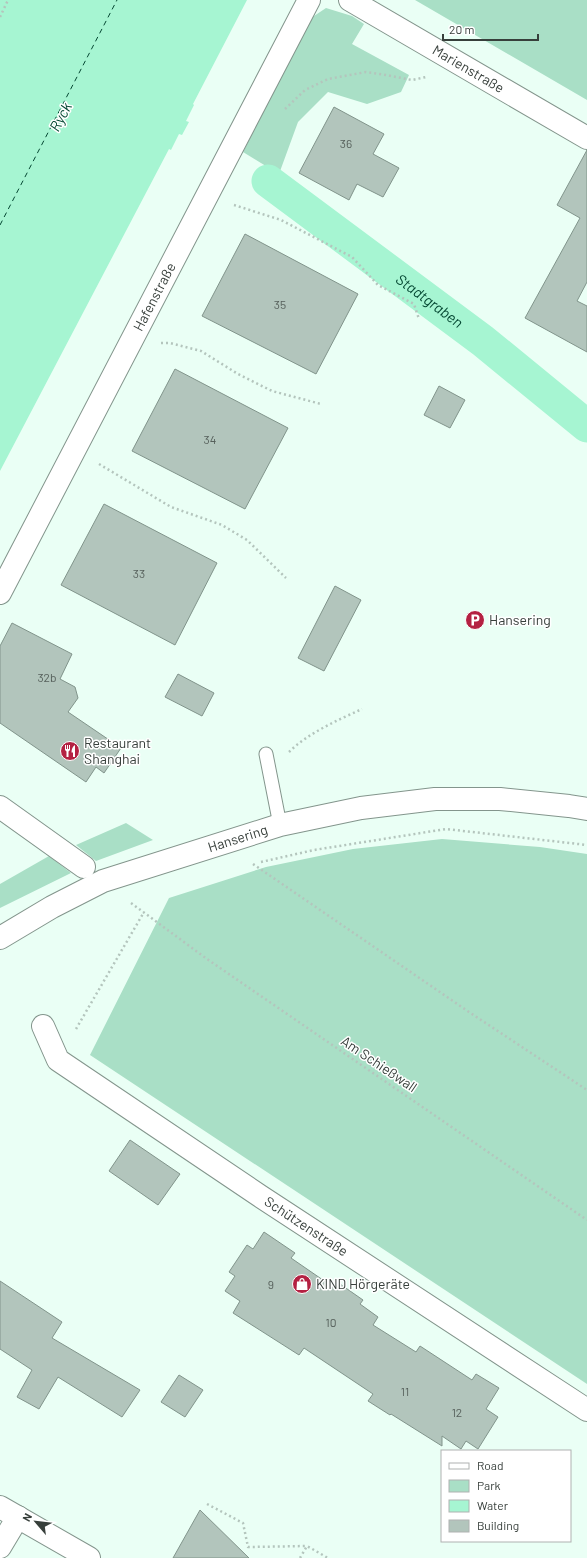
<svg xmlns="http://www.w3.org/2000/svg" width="587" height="1558" font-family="Barlow,sans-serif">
<rect width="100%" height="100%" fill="#eafff5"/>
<path fill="#a9dfc6" d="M415 0H587V100Z
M326 8 352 16 364 24 352 44 409 75 401 92 367 104 328 92 298 122 279 174 243 152 311 18Z
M126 823 153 840 96 861 76 845Z
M442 839 540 847 587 854V1384L90 1055 169 898 266 867 353 849Z
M49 856 71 873 0 908V884Z"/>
<path fill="#a6f5d2" d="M0 0H247L193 104 194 105 186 121 189 122 182 135 179 134 171 150 169 149 0 471Z"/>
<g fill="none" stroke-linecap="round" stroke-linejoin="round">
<path stroke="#a6f5d2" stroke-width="33" id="s1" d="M268 181 483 341 587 426"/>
<path stroke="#054833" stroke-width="1" stroke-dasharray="5 4" stroke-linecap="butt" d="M0 225 117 0"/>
</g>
<path fill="#b2c5bc" stroke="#81948b" d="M334 107 384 134 373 154 399 168 383 197 357 184 349 200 299 173Z
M587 150V282L577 301 587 306V352L525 318 580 218 557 205Z
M245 234 358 294 316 374 202 316Z
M175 369 288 428 245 509 132 451Z
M439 386 465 400 450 428 424 415Z
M104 504 217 563 175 645 61 585Z
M335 586 361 600 324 671 298 658Z
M12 623 72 654 60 679 75 687 78 698 68 712 121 748 104 773 96 767 86 782 0 723V646Z
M178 674 214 693 202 716 165 697Z
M130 1140 180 1174 158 1205 109 1171Z
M264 1232 295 1253 291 1258 336 1289 340 1284 363 1300 360 1304 378 1317 373 1325 416 1352 420 1346 472 1380 476 1374 499 1388 486 1409 498 1417 478 1449 466 1441 461 1449 442 1436V1446L391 1414 390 1415 368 1401 373 1394 304 1348 299 1355 233 1313 240 1301 225 1291 235 1276 229 1272 247 1245 253 1249Z
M0 1281 62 1322 52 1338 140 1390 122 1417 58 1377 39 1409 17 1397 32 1370 0 1349Z
M179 1375 203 1390 185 1417 161 1402Z
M200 1510 249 1558H173Z"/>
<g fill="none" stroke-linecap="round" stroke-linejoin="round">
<g stroke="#83958c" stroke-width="15">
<path id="service" d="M266 754 280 825"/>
</g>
<g stroke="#83958c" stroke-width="24">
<g id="minor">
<path id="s2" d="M350 0 587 138"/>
<path id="s3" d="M0 593 309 0"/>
<path d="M0 807 84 867"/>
<path id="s4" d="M43 1026 58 1060 260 1196 587 1410"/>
<path d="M0 1507 89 1558"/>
<path d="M0 1547 18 1517"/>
</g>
</g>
<g stroke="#83958c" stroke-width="24">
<g id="secondary">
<path id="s5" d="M0 938 52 907 103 881 280 825 361 808 435 799H500L569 806 587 809"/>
</g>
</g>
<path stroke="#b4c5bd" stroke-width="2.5" stroke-dasharray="2 3" stroke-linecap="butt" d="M0 17 8 0
M285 109 305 90 328 79 366 72 386 75 412 80 426 77
M234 205 281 220 352 257 378 285 414 304 419 319
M161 343H170L201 351 238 374 272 391 321 404
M99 464 171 507 222 525 247 540 286 578
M289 752C308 733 338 720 362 709
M261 862 314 850 446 829 587 845
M253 864 469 1012 587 1090
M131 903 207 959 587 1220
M76 1029 144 912
M207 1504 243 1523 248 1547 307 1546
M300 1558 307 1546 328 1558"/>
<use href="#service" stroke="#fff" stroke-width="13"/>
<use href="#minor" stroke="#fff" stroke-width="22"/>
<use href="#secondary" stroke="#fff" stroke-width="22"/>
</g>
<defs>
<g id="parking-disc" transform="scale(1)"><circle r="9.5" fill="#b42142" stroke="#fff"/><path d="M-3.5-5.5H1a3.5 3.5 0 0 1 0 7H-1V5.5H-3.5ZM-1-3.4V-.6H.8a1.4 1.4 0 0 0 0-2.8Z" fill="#fff"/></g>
<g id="restaurant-disc" transform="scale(1)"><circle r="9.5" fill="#b42142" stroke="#fff"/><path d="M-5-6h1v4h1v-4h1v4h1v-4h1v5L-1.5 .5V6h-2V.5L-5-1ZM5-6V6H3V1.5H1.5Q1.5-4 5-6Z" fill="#fff"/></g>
<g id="shop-disc" transform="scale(1)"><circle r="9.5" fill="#b42142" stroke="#fff"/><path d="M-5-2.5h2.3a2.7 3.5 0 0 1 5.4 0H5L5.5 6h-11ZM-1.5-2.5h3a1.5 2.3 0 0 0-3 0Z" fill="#fff"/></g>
</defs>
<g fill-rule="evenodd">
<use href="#parking-disc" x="475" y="620"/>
<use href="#restaurant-disc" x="70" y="751"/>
<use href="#shop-disc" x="302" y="1284"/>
</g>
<g text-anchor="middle" stroke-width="3" stroke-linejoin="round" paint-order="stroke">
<g font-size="12" fill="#56605b">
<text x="346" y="148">36</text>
<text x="280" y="309">35</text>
<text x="210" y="444">34</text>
<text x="139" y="578">33</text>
<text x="47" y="682">32b</text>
<text x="271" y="1289">9</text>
<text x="331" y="1327">10</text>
<text x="405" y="1396">11</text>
<text x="457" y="1417">12</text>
</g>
<g font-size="14" fill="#373f3b" stroke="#fff">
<text dy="5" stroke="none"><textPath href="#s2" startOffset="137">Marienstraße</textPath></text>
<text dy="5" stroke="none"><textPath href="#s3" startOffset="334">Hafenstraße</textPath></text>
<text dy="5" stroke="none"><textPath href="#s5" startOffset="259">Hansering</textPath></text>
<text transform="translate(379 1064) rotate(34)" y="5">Am Schießwall</text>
<text dy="5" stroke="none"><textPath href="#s4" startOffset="336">Schützenstraße</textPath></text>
</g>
<g font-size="14" fill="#373f3b" stroke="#fff" text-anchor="start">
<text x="489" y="625">Hansering</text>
<text x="84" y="748">Restaurant<tspan x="84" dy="16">Shanghai</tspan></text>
<text x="316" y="1289">KIND Hörgeräte</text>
</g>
<g font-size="15" font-style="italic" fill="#054833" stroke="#fff">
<text transform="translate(61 117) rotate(-62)" y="5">Ryck</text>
<text dy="5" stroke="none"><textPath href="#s1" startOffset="201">Stadtgraben</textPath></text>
</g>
</g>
<rect x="441" y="1450" width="130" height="92" fill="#ffffff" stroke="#afb2b1"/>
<rect x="449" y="1463" width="20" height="6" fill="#ffffff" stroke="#afb2b1"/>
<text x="477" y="1470" font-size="12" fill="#373f3b">Road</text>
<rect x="449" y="1480" width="20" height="12" fill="#a9dfc6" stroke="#afb2b1"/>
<text x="477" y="1490" font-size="12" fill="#373f3b">Park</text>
<rect x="449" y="1500" width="20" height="12" fill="#a6f5d2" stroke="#afb2b1"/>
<text x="477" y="1510" font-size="12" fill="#373f3b">Water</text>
<rect x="449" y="1520" width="20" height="12" fill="#b2c5bc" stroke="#afb2b1"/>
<text x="477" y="1530" font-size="12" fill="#373f3b">Building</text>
<g transform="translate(36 1522) rotate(298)" stroke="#ffffff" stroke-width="3" paint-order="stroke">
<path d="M0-3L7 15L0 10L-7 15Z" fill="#373f3b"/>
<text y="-6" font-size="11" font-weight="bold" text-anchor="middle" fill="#373f3b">N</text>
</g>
<path d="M443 34v6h95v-6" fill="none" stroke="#373f3b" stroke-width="2"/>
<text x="449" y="34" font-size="12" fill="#373f3b" stroke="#ffffff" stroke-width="3" paint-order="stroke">20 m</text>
</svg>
